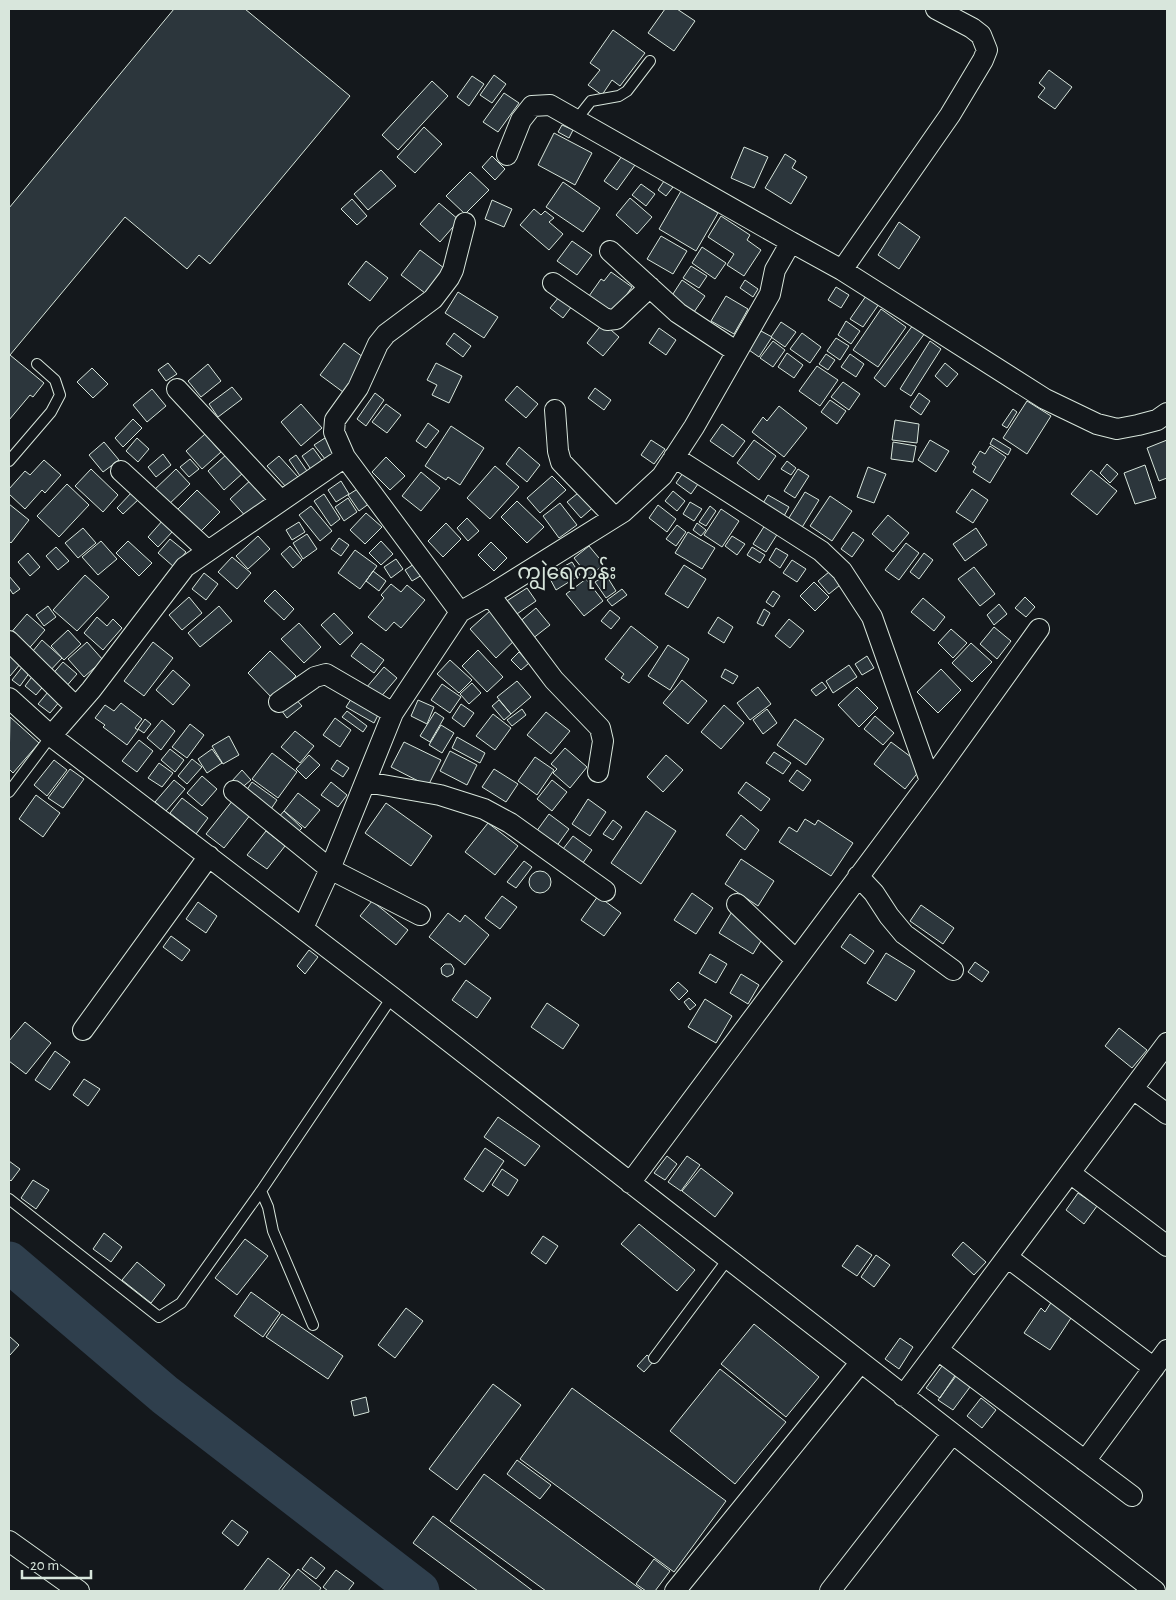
<svg xmlns="http://www.w3.org/2000/svg" width="1176" height="1600" font-family="'Alegreya Sans','Noto Sans Myanmar',sans-serif">
<rect width="100%" height="100%" fill="#14181c"/>
<g fill="none" stroke-linecap="round" stroke-linejoin="round">
<path stroke="#2f3f4d" stroke-width="41" d="M9 1262 165 1395 419 1591"/>
</g>
<path fill="#2c363c" stroke="#d8e6dc" d="M174 9H245L350 96 210 264 199 255 187 269 125 217 10 355 44 383 33 397 30 395 9 420V208Z
M665 9H677L695 21 674 51 648 33Z
M613 30 645 53 620 86 612 80 602 95 588 85 600 70 590 63Z
M1049 70 1072 87 1055 109 1038 97 1045 88 1039 83Z
M494 75 506 84 492 103 480 95Z
M472 76 484 84 469 106 457 97Z
M432 81 448 96 398 150 382 135Z
M504 93 519 103 498 132 483 122Z
M562 125 573 130 569 138 558 132Z
M424 127 442 144 415 173 397 157Z
M554 133 592 153 575 185 538 165Z
M744 147 768 157 754 188 731 178Z
M785 154 796 161 792 168 807 177 791 204 765 188Z
M492 156 505 169 495 180 482 167Z
M622 156 635 165 617 190 604 181Z
M381 170 396 186 368 210 354 194Z
M470 172 489 190 465 214 446 196Z
M664 181 673 187 666 196 658 190Z
M563 182 600 208 583 232 546 207Z
M641 184 655 194 646 206 632 195Z
M681 191 718 213 696 251 659 229Z
M630 198 652 217 637 234 616 215Z
M352 199 367 216 357 225 341 209Z
M492 200 512 209 504 227 485 219Z
M439 203 459 220 440 242 420 224Z
M534 209 541 215 545 211 554 218 549 222 563 234 549 250 520 225Z
M721 216 750 235 747 240 761 250 744 276 727 265 734 254 708 237Z
M899 222 920 237 899 269 878 255Z
M661 236 687 251 673 274 647 259Z
M572 241 592 255 577 275 557 261Z
M702 247 726 263 715 279 692 263Z
M420 250 444 268 425 293 401 275Z
M366 261 388 278 370 301 348 284Z
M691 266 707 276 699 288 683 278Z
M611 272 632 287 613 314 589 296 601 279 604 281Z
M682 280 705 296 694 312 671 297Z
M745 280 758 289 753 297 740 288Z
M836 287 849 295 841 308 828 300Z
M458 292 498 317 484 338 445 313Z
M726 296 748 309 734 334 711 321Z
M866 296 879 304 863 327 850 319Z
M559 297 572 306 563 318 550 308Z
M881 309 906 327 878 367 853 350Z
M846 321 860 331 851 344 838 335Z
M781 322 796 332 785 347 771 337Z
M603 323 619 337 603 356 587 343Z
M913 325 925 333 885 387 874 378Z
M659 328 676 340 666 355 649 343Z
M761 331 772 337 759 357 749 350Z
M454 333 471 346 463 357 446 344Z
M802 333 821 347 810 363 790 349Z
M836 338 849 346 840 360 827 351Z
M773 341 785 350 773 367 760 358Z
M930 341 941 349 911 396 900 389Z
M344 343 367 360 343 392 320 375Z
M787 353 803 365 794 378 778 367Z
M826 354 835 360 828 370 819 364Z
M850 354 864 364 856 377 841 367Z
M168 363 177 374 166 381 158 370Z
M436 363 462 376 449 403 432 395 437 385 427 380Z
M945 363 958 374 947 387 935 376Z
M208 364 221 381 201 397 188 381Z
M817 366 838 380 820 406 799 391Z
M92 368 108 384 93 398 77 382Z
M843 382 860 394 849 410 831 397Z
M517 386 538 404 526 418 505 400Z
M232 387 242 399 218 417 209 404Z
M595 388 611 400 604 410 588 398Z
M152 389 166 406 147 422 133 405Z
M375 393 384 400 366 426 357 419Z
M919 393 930 401 921 415 910 407Z
M830 400 846 411 837 424 821 412Z
M1027 401 1051 416 1027 454 1003 438Z
M301 404 322 428 301 446 281 422Z
M386 404 401 415 387 433 372 422Z
M779 406 807 428 784 457 752 432 763 417 767 421Z
M1013 409 1017 412 1007 428 1002 425Z
M133 419 142 428 123 447 115 438Z
M895 420 919 424 917 443 892 440Z
M428 423 439 431 426 448 416 441Z
M722 424 745 441 733 457 710 441Z
M451 426 484 448 460 485 448 477 446 480 425 466Z
M205 434 221 452 202 469 186 451Z
M328 436 342 455 329 464 314 445Z
M137 438 149 449 138 462 126 451Z
M993 438 1011 449 1008 455 990 444Z
M651 440 665 449 654 464 641 455Z
M754 440 776 456 759 480 737 463Z
M930 440 949 451 936 472 918 460Z
M1167 440V478L1159 481 1147 448Z
M104 442 119 460 103 472 89 455Z
M893 442 916 446 913 462 891 459Z
M990 446 1006 457 990 483 973 472 976 467 972 464 980 451 985 454Z
M519 447 540 465 527 482 506 464Z
M313 448 324 463 312 471 302 456Z
M163 454 171 465 156 477 148 467Z
M227 454 243 473 224 490 208 471Z
M296 455 307 471 300 476 289 460Z
M279 456 298 477 287 488 267 466Z
M386 457 405 476 390 490 372 472Z
M190 459 199 469 189 477 180 467Z
M44 460 61 475 45 493 42 490 25 509 9 494V489L25 471 30 475Z
M787 461 796 468 791 475 781 469Z
M1107 464 1118 474 1110 483 1100 473Z
M1145 465 1156 498 1135 504 1124 473Z
M495 466 519 487 490 519 467 498Z
M868 467 886 474 874 503 857 497Z
M91 469 118 495 103 512 75 486Z
M176 469 190 484 166 507 151 493Z
M798 469 809 476 795 498 784 491Z
M1091 470 1117 491 1097 515 1071 494Z
M421 472 440 488 421 511 402 496Z
M683 473 698 484 691 494 676 483Z
M552 476 566 490 540 513 527 498Z
M253 478 272 499 249 520 230 499Z
M341 481 349 494 336 502 328 490Z
M67 484 89 505 59 537 37 516Z
M359 488 370 503 359 511 348 495Z
M583 489 597 504 581 518 567 502Z
M972 489 988 500 973 523 956 512Z
M197 490 220 512 200 532 177 510Z
M673 491 685 501 677 511 665 501Z
M132 492 139 499 123 514 117 508Z
M805 492 819 500 801 529 787 521Z
M324 494 340 519 331 526 314 501Z
M768 495 789 507 783 518 762 505Z
M830 496 852 511 832 541 810 526Z
M348 498 357 512 344 521 335 507Z
M517 501 544 527 527 543 501 517Z
M690 502 702 509 694 521 683 514Z
M560 503 577 525 559 538 543 516Z
M9 504 29 520 11 543 9 541Z
M658 505 676 519 667 532 649 518Z
M311 506 332 531 320 541 299 515Z
M710 506 716 511 706 526 699 522Z
M721 509 739 521 722 547 704 535Z
M366 513 382 527 365 544 350 530Z
M888 515 909 533 893 552 872 534Z
M467 518 479 531 468 541 457 528Z
M163 520 174 530 158 547 148 537Z
M299 522 305 532 292 540 286 530Z
M446 523 461 539 443 557 428 541Z
M697 523 706 530 701 536 693 530Z
M677 525 686 532 676 546 666 539Z
M765 525 778 533 766 552 753 544Z
M83 528 96 543 78 558 65 543Z
M976 528 987 545 965 561 953 544Z
M688 532 715 548 702 569 675 553Z
M853 532 864 540 852 557 841 549Z
M307 534 317 549 303 559 293 543Z
M258 536 270 549 248 569 236 556Z
M732 536 745 544 737 555 725 546Z
M339 538 349 545 341 556 331 549Z
M170 539 186 552 174 567 158 553Z
M101 541 117 559 98 575 82 557Z
M128 541 152 563 139 576 116 553Z
M381 541 393 554 381 565 369 553Z
M491 542 507 558 494 571 478 555Z
M906 543 919 553 899 580 885 570Z
M290 546 302 560 293 568 281 554Z
M589 546 604 564 589 577 574 558Z
M56 547 69 561 58 570 46 556Z
M752 547 765 555 760 563 747 555Z
M776 548 788 555 780 568 769 560Z
M355 550 377 566 360 589 338 573Z
M28 553 40 567 30 576 18 562Z
M924 553 933 560 919 579 910 572Z
M232 557 251 573 237 589 218 572Z
M396 559 403 569 391 578 384 567Z
M792 560 806 569 797 582 783 573Z
M572 562 580 575 556 590 548 575Z
M414 564 422 575 412 581 405 570Z
M684 565 706 579 688 608 665 594Z
M974 567 995 594 980 606 958 579Z
M373 571 386 581 379 591 366 581Z
M829 572 840 585 829 594 818 581Z
M204 573 218 584 206 600 192 589Z
M85 575 109 597 77 631 53 610Z
M606 575 616 591 606 598 595 582Z
M9 576 20 589 13 594 9 588Z
M586 579 603 601 584 616 566 594Z
M814 582 829 597 815 611 800 596Z
M391 584 401 592 407 585 425 600 401 628 394 622 386 631 368 617 384 598 381 595Z
M527 588 536 601 511 618 502 604Z
M622 589 627 595 612 606 607 600Z
M275 590 294 609 284 620 264 601Z
M773 591 780 596 773 607 766 602Z
M189 597 202 613 182 630 169 615Z
M1025 597 1035 607 1026 617 1015 608Z
M923 598 945 617 934 631 911 612Z
M999 604 1007 614 994 625 987 615Z
M48 606 56 617 44 626 36 615Z
M219 606 232 621 200 647 188 633Z
M536 608 550 625 532 639 518 623Z
M764 609 770 613 763 626 757 623Z
M491 610 517 638 496 658 470 629Z
M610 610 620 618 611 629 601 621Z
M334 613 353 633 340 645 321 625Z
M27 614 45 630 25 653 9 635Z
M97 617 107 626 113 619 122 628 103 650 84 633Z
M718 617 733 627 724 643 708 633Z
M789 619 804 631 790 648 775 636Z
M299 623 321 647 304 663 281 639Z
M631 626 658 647 629 683 621 678 624 674 605 659Z
M994 627 1011 641 997 659 980 644Z
M951 629 967 643 953 658 938 643Z
M68 630 81 644 64 660 51 646Z
M42 640 62 658 47 674 28 657Z
M87 642 103 660 84 677 68 659Z
M153 642 173 658 144 696 124 681Z
M361 643 384 660 374 673 351 656Z
M971 643 992 662 972 682 952 663Z
M668 645 689 659 670 690 648 676Z
M478 650 503 677 487 692 462 666Z
M270 651 296 676 273 699 248 673Z
M519 652 529 663 521 670 511 660Z
M9 653 21 663 10 676 9 675Z
M867 656 874 668 862 675 855 664Z
M450 660 472 680 459 693 437 674Z
M63 662 77 674 64 689 50 677Z
M849 665 857 677 833 693 826 681Z
M23 666 30 672 20 686 12 680Z
M384 667 397 678 379 699 366 688Z
M725 669 738 676 733 684 721 677Z
M941 669 961 690 938 713 917 692Z
M173 670 190 685 173 705 156 690Z
M34 674 46 683 36 695 25 686Z
M682 680 707 701 688 724 663 703Z
M517 681 531 697 511 714 497 697Z
M822 682 827 688 816 696 811 690Z
M472 683 481 693 469 704 460 694Z
M442 684 461 697 450 713 431 700Z
M758 687 771 704 750 720 737 703Z
M857 687 878 708 859 727 838 705Z
M48 692 60 701 50 713 38 704Z
M293 696 302 706 287 718 279 707Z
M353 696 380 711 374 723 346 707Z
M418 700 434 707 427 724 411 716Z
M499 700 511 714 504 720 492 706Z
M121 703 142 719 135 728 138 730 127 745 103 727 105 725 95 718 105 705 114 711Z
M461 704 474 713 464 727 452 718Z
M724 705 744 723 721 749 701 732Z
M522 709 526 715 512 726 507 720Z
M767 709 777 723 763 734 753 720Z
M347 711 367 726 363 732 342 717Z
M435 712 444 718 430 742 420 736Z
M546 712 570 731 551 754 527 735Z
M493 714 511 728 495 750 476 736Z
M875 716 894 733 883 745 864 729Z
M10 717 39 743 13 773 9 769Z
M335 718 351 730 340 747 323 735Z
M145 719 151 724 144 733 138 729Z
M795 719 824 739 806 765 777 745Z
M162 720 175 731 161 750 147 738Z
M190 724 204 735 187 758 172 747Z
M441 725 454 733 442 753 429 745Z
M295 731 314 746 300 763 281 747Z
M229 736 239 755 223 764 212 746Z
M457 737 485 753 480 763 452 748Z
M139 740 153 751 137 772 122 761Z
M404 742 441 760 428 786 391 767Z
M891 742 923 766 905 789 874 764Z
M565 748 587 767 570 788 553 773 557 769 551 764Z
M170 749 184 760 175 772 161 760Z
M212 749 222 763 207 773 198 759Z
M450 751 477 765 467 785 440 771Z
M774 752 791 763 783 774 766 763Z
M272 753 297 772 278 798 252 779Z
M309 755 320 765 306 779 296 769Z
M666 755 683 770 663 792 647 777Z
M535 757 554 770 537 795 518 781Z
M192 759 202 767 187 784 178 776Z
M54 760 67 770 47 796 34 785Z
M337 760 349 768 343 777 331 769Z
M159 763 173 773 162 787 148 778Z
M70 769 84 779 63 808 48 798Z
M494 769 518 784 506 802 482 787Z
M242 770 251 780 239 790 231 782Z
M797 770 811 780 803 791 789 781Z
M202 776 217 789 202 806 187 793Z
M174 780 185 789 166 811 155 802Z
M552 780 567 792 552 811 537 799Z
M252 782 277 800 271 809 246 791Z
M331 782 347 795 338 807 321 795Z
M746 782 770 799 761 811 738 793Z
M298 793 320 810 305 828 284 811Z
M36 795 60 813 43 837 19 819Z
M182 798 208 818 196 834 170 813Z
M588 799 606 812 590 836 572 824Z
M233 800 251 814 224 848 206 834Z
M386 803 432 836 411 866 365 833Z
M284 811 302 828 295 835 277 819Z
M646 811 676 831 641 884 611 863Z
M549 814 569 829 556 847 536 832Z
M741 815 759 830 745 850 726 835Z
M805 819 815 825 818 820 853 843 831 876 779 842 789 827 797 832Z
M613 820 622 827 613 840 603 834Z
M488 823 518 846 495 875 465 852Z
M266 831 285 846 267 869 247 855Z
M573 836 592 850 580 867 560 853Z
M741 859 774 881 758 906 725 884Z
M524 861 532 867 516 888 507 882Z
M529 882a11 11 0 1 1 22 0a11 11 0 1 1-22 0Z
M692 893 713 908 696 934 674 920Z
M502 896 517 907 500 929 485 918Z
M598 896 621 913 604 936 581 920Z
M372 901 408 930 396 945 360 916Z
M198 902 217 916 206 933 186 919Z
M921 905 954 928 943 944 910 921Z
M733 910 764 936 753 954 719 933Z
M448 913 460 922 465 915 489 935 465 965 429 937Z
M850 934 874 951 865 964 841 947Z
M171 936 190 950 182 961 163 947Z
M309 950 318 957 305 974 297 966Z
M886 953 915 971 896 1001 867 983Z
M710 954 727 964 716 983 699 973Z
M975 962 989 972 982 982 968 972Z
M445 964H451L454 969 453 974 447 977 442 974 441 968Z
M741 974 759 985 748 1004 730 993Z
M466 980 491 998 477 1018 452 1000Z
M678 982 688 991 679 1000 670 990Z
M689 998 696 1005 690 1010 684 1002Z
M705 999 732 1016 716 1043 688 1027Z
M547 1003 579 1025 563 1049 531 1027Z
M25 1022 51 1043 26 1074 9 1061V1041Z
M1119 1028 1147 1050 1132 1068 1105 1046Z
M55 1051 70 1062 50 1090 35 1080Z
M84 1079 100 1089 88 1106 73 1095Z
M498 1117 540 1146 525 1166 484 1137Z
M485 1148 504 1161 483 1192 464 1179Z
M667 1156 677 1164 665 1180 654 1173Z
M687 1156 700 1165 681 1191 668 1182Z
M9 1161 20 1169 11 1181 9 1179Z
M701 1168 733 1193 715 1217 682 1191Z
M502 1169 518 1180 508 1196 492 1185Z
M33 1180 49 1190 36 1209 21 1198Z
M1078 1193 1097 1206 1084 1224 1066 1210Z
M639 1224 695 1270 677 1291 621 1244Z
M104 1233 122 1247 111 1262 93 1249Z
M543 1236 558 1246 546 1264 531 1253Z
M245 1239 268 1256 237 1295 215 1278Z
M963 1242 986 1262 974 1275 952 1255Z
M857 1245 872 1255 857 1276 842 1266Z
M876 1255 890 1265 874 1287 861 1277Z
M137 1262 165 1285 151 1303 122 1280Z
M251 1292 280 1313 263 1337 234 1316Z
M1052 1301 1073 1315 1050 1350 1024 1333 1041 1308 1045 1312Z
M406 1308 423 1321 395 1358 378 1345Z
M282 1314 343 1356 328 1379 266 1337Z
M754 1324 819 1377 786 1417 721 1364Z
M9 1336 19 1345 10 1355H9Z
M900 1338 913 1347 899 1369 885 1359Z
M647 1355 654 1361 644 1372 637 1366Z
M945 1362 958 1371 940 1398 926 1388Z
M720 1369 786 1422 735 1484 670 1431Z
M956 1376 970 1387 953 1410 938 1400Z
M493 1384 521 1405 457 1490 429 1469Z
M572 1388 726 1501 674 1572 520 1459Z
M366 1397 369 1412 354 1416 351 1401Z
M981 1398 996 1410 982 1428 967 1416Z
M517 1460 551 1485 540 1499 507 1474Z
M484 1474 643 1591H546L450 1521Z
M433 1516 533 1591H478L413 1543Z
M232 1520 248 1532 238 1546 222 1533Z
M311 1557 325 1568 316 1579 302 1569Z
M268 1558 290 1575 278 1591H243Z
M654 1559 670 1571 655 1591H646L636 1584Z
M298 1569 321 1588 319 1591H281Z
M336 1570 354 1583 348 1591H328L323 1587Z"/>
<g fill="none" stroke-linecap="round" stroke-linejoin="round">
<g stroke="#d8e6dc" stroke-width="12">
<path id="lane" d="M576 120 591 101 619 96 627 91 650 61
M9 461 51 412 60 395 55 380 37 364
M9 792 51 736
M261 1191 268 1207 273 1231 313 1325
M9 1199 159 1317 181 1303 261 1191 392 997
M654 1358 728 1259"/>
</g>
<g stroke="#d8e6dc" stroke-width="22">
<path id="street" d="M507 155 521 120 532 106 550 105 791 242
M610 251 678 313 737 352
M842 270 950 115 983 60 987 50 981 35 972 28 936 9
M553 283 607 320 616 319 650 287
M177 389 281 501
M555 410 558 451 561 462 614 517
M674 457 821 551 842 571 872 617 930 781
M121 471 208 551
M490 595 554 680 600 728 603 741 598 772
M460 612 345 457 334 432 335 420 358 388 378 344 386 334 433 299 449 278 453 270 465 223
M9 641 76 707
M9 698 51 736 392 997 1155 1591
M279 702 315 677 326 674 393 713
M51 736 91 690 185 567 345 457
M366 782 440 795 484 809 510 823 605 891
M234 791 330 869 420 915
M858 876 874 893 889 916 904 934 953 970
M737 904 796 960
M303 928 330 869 393 713 460 612 490 595 623 512 662 476 694 427 770 294 775 270 791 242 842 270 1045 399 1097 424 1117 429 1138 425 1157 420 1167 413
M83 1030 209 856
M1133 1089 1167 1114
M1070 1173 1167 1246
M630 1183 930 781 1039 629
M1007 1257 1154 1368
M938 1350 1132 1496
M903 1396 1167 1043
M1085 1461 1167 1350
M9 1541 79 1591
M675 1591 860 1363
M830 1591 952 1434"/>
</g>
<use href="#lane" stroke="#14181c" stroke-width="10"/>
<use href="#street" stroke="#14181c" stroke-width="20"/>
</g>
<g text-anchor="middle" stroke-width="4" stroke-linejoin="round" paint-order="stroke">
<g font-size="21" fill="#d8e6dc" stroke="#14181c">
<text x="567" y="579">ကျွဲရေကုန်း</text>
</g>
</g>
<rect width="1176" height="1600" fill="none" stroke="#d8e6dc" stroke-width="20"/>
<path d="M22 1570v8h69v-8" fill="none" stroke="#d8e6dc" stroke-width="2.5"/>
<text x="30" y="1570" font-size="15" fill="#d8e6dc" stroke="#14181c" stroke-width="4" paint-order="stroke">20 m</text>
</svg>
